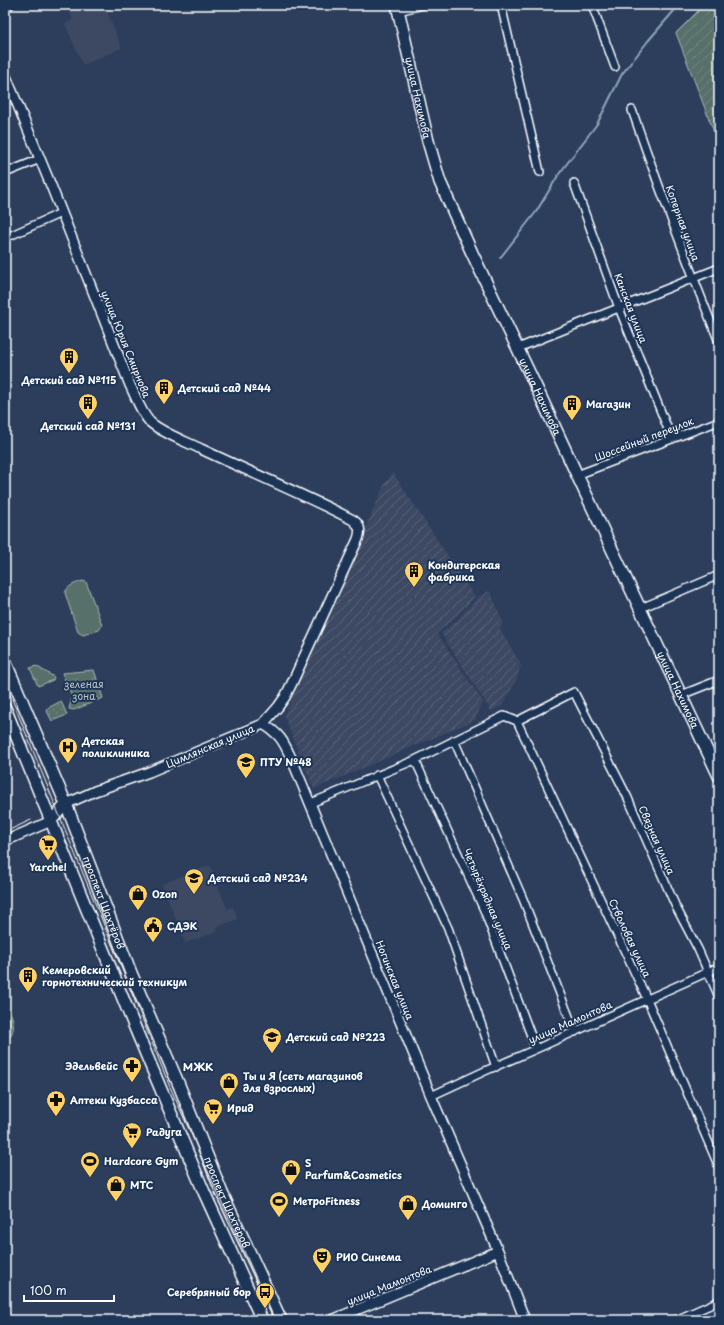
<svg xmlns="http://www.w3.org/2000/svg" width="724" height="1325" font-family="'Playpen Sans',sans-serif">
<defs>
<pattern id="industrial-furrows" width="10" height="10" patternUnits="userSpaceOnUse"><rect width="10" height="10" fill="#3d4963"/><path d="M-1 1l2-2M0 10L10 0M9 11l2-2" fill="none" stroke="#5a647a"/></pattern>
<pattern id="grass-dots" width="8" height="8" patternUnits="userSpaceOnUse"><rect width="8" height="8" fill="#586f6b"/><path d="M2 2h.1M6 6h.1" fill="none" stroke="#718581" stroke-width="1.8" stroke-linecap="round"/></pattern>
<pattern id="forest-crowns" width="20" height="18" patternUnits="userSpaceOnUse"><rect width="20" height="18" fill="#586f6b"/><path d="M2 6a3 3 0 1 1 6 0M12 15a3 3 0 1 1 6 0" fill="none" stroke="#718581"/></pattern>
<pattern id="garden-furrows" width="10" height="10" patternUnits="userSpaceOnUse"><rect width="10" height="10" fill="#586f6b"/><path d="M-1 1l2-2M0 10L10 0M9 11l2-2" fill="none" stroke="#718581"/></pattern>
</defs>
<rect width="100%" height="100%" fill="#2c3e5c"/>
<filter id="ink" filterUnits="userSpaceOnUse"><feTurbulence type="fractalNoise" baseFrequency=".025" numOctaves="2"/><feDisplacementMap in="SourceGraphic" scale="8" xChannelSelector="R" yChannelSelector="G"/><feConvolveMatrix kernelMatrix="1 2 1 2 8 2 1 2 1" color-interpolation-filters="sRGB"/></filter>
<g filter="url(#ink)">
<path fill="#3d4963" d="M66 5H94L96 8 104 5 122 48 83 65 65 24 73 20Z
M210 865 227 909 233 907 238 919 217 927 218 931 185 943 162 884Z"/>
<path fill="url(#industrial-furrows)" d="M393 473 475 597 457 616 437 633 483 702 475 720 314 789 284 716 384 485Z
M490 591 503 622 500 629 521 665 516 681 502 706 491 711 441 633 457 620 479 596Z"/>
<path fill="url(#grass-dots)" stroke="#acb7b5" d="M61 701 67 715 52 721 46 709Z"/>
<path fill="url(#forest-crowns)" stroke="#acb7b5" d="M36 666 54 677 53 680 38 686 30 668Z
M94 670 103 698 74 710 69 709 72 697 62 673Z"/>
<path fill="url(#garden-furrows)" stroke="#acb7b5" d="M704 5H719V145L676 33Z"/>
<path fill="#586f6b" stroke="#acb7b5" d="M82 581 86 582 101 622 102 626 99 630 83 635 78 632 65 593C68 585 75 584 82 581Z
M5 1001C12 1017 20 1027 5 1043Z"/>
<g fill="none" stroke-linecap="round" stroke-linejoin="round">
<path stroke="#8fa8ba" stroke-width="2" d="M500 258 536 212 559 174 597 124 622 74 648 41 679 5"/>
<g stroke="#fff" stroke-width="10">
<path id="minor" d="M501 5 540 172
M592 5 615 67
M5 7 10 5
M398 11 423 5
M632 110C659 188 688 265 719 342
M5 173 40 159
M574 183 619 308 672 439
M5 238 61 213
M518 348 719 268
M577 475 719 421
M641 608 719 575
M681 695 719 680
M517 721 647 999 719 1167
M454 740 523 899 575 1032
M415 760 484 910 536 1049
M377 775 448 928 496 1067
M311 803 415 760 504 716 517 721 574 692 627 796 676 907 698 949 719 997
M431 1096 485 1071 536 1049 719 967
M676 1320 719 1301"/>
</g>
<g stroke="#fff" stroke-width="12">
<path id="tertiary" d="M5 74 52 188 130 385C136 397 141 413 150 422 162 433 187 442 201 449 252 473 303 494 353 520 360 525 361 530 358 539L292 683 285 697 278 707 263 724 149 772 95 791 66 804
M263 724C282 735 284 743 293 762L431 1096 498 1251 525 1320
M5 841 51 821
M332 1320 498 1251"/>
</g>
<g stroke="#fff" stroke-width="13">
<path id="secondary" d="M51 821 66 804"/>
</g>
<g stroke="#fff" stroke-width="14">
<g id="primary">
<path id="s1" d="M397 5 428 141 440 182 472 253 538 391 577 475 719 776"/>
<path id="s2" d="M5 661 66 804 131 973 179 1085 222 1193 281 1320"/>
<path d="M5 708 133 1023 204 1192 262 1320"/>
</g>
</g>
<use href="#minor" stroke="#1d3557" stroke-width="7"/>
<use href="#tertiary" stroke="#1d3557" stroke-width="9"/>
<use href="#secondary" stroke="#1d3557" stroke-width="10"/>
<use href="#primary" stroke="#1d3557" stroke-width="11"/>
<path stroke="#fff" stroke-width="1" d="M5 682 170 1087 275 1320
M5 832 31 820"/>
</g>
</g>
<defs>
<g id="building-pin" transform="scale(1)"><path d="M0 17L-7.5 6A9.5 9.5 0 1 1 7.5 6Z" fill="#ffd166" stroke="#1d3557"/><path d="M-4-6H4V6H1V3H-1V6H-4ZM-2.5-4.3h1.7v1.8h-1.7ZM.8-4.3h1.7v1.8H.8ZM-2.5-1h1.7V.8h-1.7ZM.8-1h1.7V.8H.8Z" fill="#111"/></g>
<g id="hospital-pin" transform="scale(1)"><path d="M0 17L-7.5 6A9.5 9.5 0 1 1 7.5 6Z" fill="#ffd166" stroke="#1d3557"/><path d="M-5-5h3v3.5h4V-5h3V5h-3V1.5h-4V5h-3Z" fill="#111"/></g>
<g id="university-pin" transform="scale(1)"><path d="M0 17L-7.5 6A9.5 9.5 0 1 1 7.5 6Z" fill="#ffd166" stroke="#1d3557"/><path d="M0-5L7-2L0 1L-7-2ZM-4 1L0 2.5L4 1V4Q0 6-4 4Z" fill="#111"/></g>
<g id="supermarket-pin" transform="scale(1)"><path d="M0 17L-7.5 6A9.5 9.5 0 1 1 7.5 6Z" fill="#ffd166" stroke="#1d3557"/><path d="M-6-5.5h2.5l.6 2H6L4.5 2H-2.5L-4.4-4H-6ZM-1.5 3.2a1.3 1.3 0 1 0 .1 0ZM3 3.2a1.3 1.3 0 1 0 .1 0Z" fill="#111"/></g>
<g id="school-pin" transform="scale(1)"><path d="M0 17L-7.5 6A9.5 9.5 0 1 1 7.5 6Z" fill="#ffd166" stroke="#1d3557"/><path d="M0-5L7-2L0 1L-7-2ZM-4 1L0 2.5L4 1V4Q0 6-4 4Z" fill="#111"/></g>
<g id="shop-pin" transform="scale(1)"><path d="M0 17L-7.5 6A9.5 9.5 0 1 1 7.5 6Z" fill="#ffd166" stroke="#1d3557"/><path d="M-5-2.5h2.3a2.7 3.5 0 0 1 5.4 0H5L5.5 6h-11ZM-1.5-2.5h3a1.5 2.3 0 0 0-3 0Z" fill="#111"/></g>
<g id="civic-pin" transform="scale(1)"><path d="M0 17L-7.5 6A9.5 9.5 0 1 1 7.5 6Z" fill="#ffd166" stroke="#1d3557"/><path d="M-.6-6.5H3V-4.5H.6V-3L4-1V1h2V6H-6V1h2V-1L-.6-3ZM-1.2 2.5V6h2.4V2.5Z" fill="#111"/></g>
<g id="pharmacy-pin" transform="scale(1)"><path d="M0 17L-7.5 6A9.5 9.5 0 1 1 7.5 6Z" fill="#ffd166" stroke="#1d3557"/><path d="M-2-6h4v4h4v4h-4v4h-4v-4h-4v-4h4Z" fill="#111"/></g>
<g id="stadium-pin" transform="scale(1)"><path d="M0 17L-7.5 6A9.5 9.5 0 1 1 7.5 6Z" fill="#ffd166" stroke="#1d3557"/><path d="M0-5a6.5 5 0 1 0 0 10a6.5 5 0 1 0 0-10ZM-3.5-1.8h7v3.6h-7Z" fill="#111"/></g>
<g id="theatre-pin" transform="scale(1)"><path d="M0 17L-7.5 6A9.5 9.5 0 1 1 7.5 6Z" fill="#ffd166" stroke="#1d3557"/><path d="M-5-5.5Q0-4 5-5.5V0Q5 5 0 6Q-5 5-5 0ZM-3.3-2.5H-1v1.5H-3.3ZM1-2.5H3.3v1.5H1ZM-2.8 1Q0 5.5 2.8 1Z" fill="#111"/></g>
<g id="bus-pin" transform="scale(1)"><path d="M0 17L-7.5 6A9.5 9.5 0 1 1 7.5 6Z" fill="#ffd166" stroke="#1d3557"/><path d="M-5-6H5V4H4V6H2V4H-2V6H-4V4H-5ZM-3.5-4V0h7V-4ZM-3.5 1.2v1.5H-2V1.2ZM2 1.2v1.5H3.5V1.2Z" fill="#111"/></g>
</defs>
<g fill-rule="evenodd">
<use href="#building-pin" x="69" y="357"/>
<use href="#building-pin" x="164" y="388"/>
<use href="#building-pin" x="88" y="403"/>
<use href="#building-pin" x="572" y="404"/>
<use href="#building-pin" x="414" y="571"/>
<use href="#hospital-pin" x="68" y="747"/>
<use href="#university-pin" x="246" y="762"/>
<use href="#supermarket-pin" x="48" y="844"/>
<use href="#school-pin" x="194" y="878"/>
<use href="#shop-pin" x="138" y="894"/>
<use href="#civic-pin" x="153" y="926"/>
<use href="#building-pin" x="28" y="976"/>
<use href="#school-pin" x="272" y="1037"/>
<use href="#pharmacy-pin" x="132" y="1066"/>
<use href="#shop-pin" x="229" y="1082"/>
<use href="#pharmacy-pin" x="56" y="1100"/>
<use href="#supermarket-pin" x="213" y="1108"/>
<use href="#supermarket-pin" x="132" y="1132"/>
<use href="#stadium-pin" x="90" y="1161"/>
<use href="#shop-pin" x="291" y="1169"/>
<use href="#shop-pin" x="116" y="1185"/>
<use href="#stadium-pin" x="279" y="1201"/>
<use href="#shop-pin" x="408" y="1204"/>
<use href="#theatre-pin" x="322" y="1257"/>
<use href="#bus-pin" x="265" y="1292"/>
</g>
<g text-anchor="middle" stroke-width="4" stroke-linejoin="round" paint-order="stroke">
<g font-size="10" fill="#fff" stroke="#1d3557">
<text dy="4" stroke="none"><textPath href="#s1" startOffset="95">улица Нахимова</textPath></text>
<text transform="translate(683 223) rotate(70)" y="4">Коперная улица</text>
<text transform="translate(631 308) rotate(69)" y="4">Канская улица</text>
<text transform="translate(126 344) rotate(68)" y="4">улица Юрия Смирнова</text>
<text dy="4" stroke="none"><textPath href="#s1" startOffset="419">улица Нахимова</textPath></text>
<text transform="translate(644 439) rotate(-21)" y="4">Шоссейный переулок</text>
<text dy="4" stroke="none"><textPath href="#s1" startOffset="743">улица Нахимова</textPath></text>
<text transform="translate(210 746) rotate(-23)" y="4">Цимлянская улица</text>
<text transform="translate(657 840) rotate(66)" y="4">Связная улица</text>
<text transform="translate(488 899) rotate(67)" y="4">Четырёхрядная улица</text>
<text dy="4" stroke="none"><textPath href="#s2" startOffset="261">проспект Шахтёров</textPath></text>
<text transform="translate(630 938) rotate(65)" y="4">Стволовая улица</text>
<text transform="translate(395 980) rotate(68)" y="4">Ногинская улица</text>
<text transform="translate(570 1022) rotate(-24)" y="4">улица Мамонтова</text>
<text dy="4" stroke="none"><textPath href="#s2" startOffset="585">проспект Шахтёров</textPath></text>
<text transform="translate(389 1285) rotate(-22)" y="4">улица Мамонтова</text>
</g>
<g font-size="10" font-weight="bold" fill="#fff" stroke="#1d3557" text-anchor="start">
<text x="69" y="384" text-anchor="middle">Детский сад №115</text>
<text x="178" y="392">Детский сад №44</text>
<text x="586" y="408">Магазин</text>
<text x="88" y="430" text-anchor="middle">Детский сад №131</text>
<text x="428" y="569">Кондитерская<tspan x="428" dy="12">фабрика</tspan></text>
<text x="82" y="745">Детская<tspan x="82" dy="12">поликлиника</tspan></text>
<text x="260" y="766">ПТУ №48</text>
<text x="48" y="871" text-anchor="middle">Yarche!</text>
<text x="208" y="882">Детский сад №234</text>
<text x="152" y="898">Ozon</text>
<text x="167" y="930">СДЭК</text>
<text x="42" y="974">Кемеровский<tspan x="42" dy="12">горнотехнический техникум</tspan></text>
<text x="286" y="1041">Детский сад №223</text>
<text x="118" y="1070" text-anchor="end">Эдельвейс</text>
<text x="243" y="1080">Ты и Я (сеть магазинов<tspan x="243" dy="12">для взрослых)</tspan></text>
<text x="70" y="1104">Аптеки Кузбасса</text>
<text x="227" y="1112">Ирид</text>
<text x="146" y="1136">Радуга</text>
<text x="104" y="1165">Hardcore Gym</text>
<text x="305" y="1167">S<tspan x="305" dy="12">Parfum&amp;Cosmetics</tspan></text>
<text x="130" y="1189">МТС</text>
<text x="293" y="1205">МетроFitness</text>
<text x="422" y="1208">Доминго</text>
<text x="336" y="1261">РИО Синема</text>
<text x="251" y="1296" text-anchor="end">Серебряный бор</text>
</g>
<g font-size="10" fill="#bcc5c4" stroke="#1d3557">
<text x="84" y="688">зеленая<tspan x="84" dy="12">зона</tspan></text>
</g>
<g font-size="11" font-weight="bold" fill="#fff" stroke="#1d3557">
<text x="198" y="1071">МЖК</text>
</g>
</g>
<rect width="724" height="1325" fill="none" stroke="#1d3557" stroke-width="20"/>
<rect x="10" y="10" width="704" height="1305" fill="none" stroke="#fff" stroke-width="1.5" filter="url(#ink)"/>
<path d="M24 1295v6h90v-6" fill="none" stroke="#ffffff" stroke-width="2"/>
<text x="30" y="1295" font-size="12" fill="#ffffff" stroke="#1d3557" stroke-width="3" paint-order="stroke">100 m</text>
</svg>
